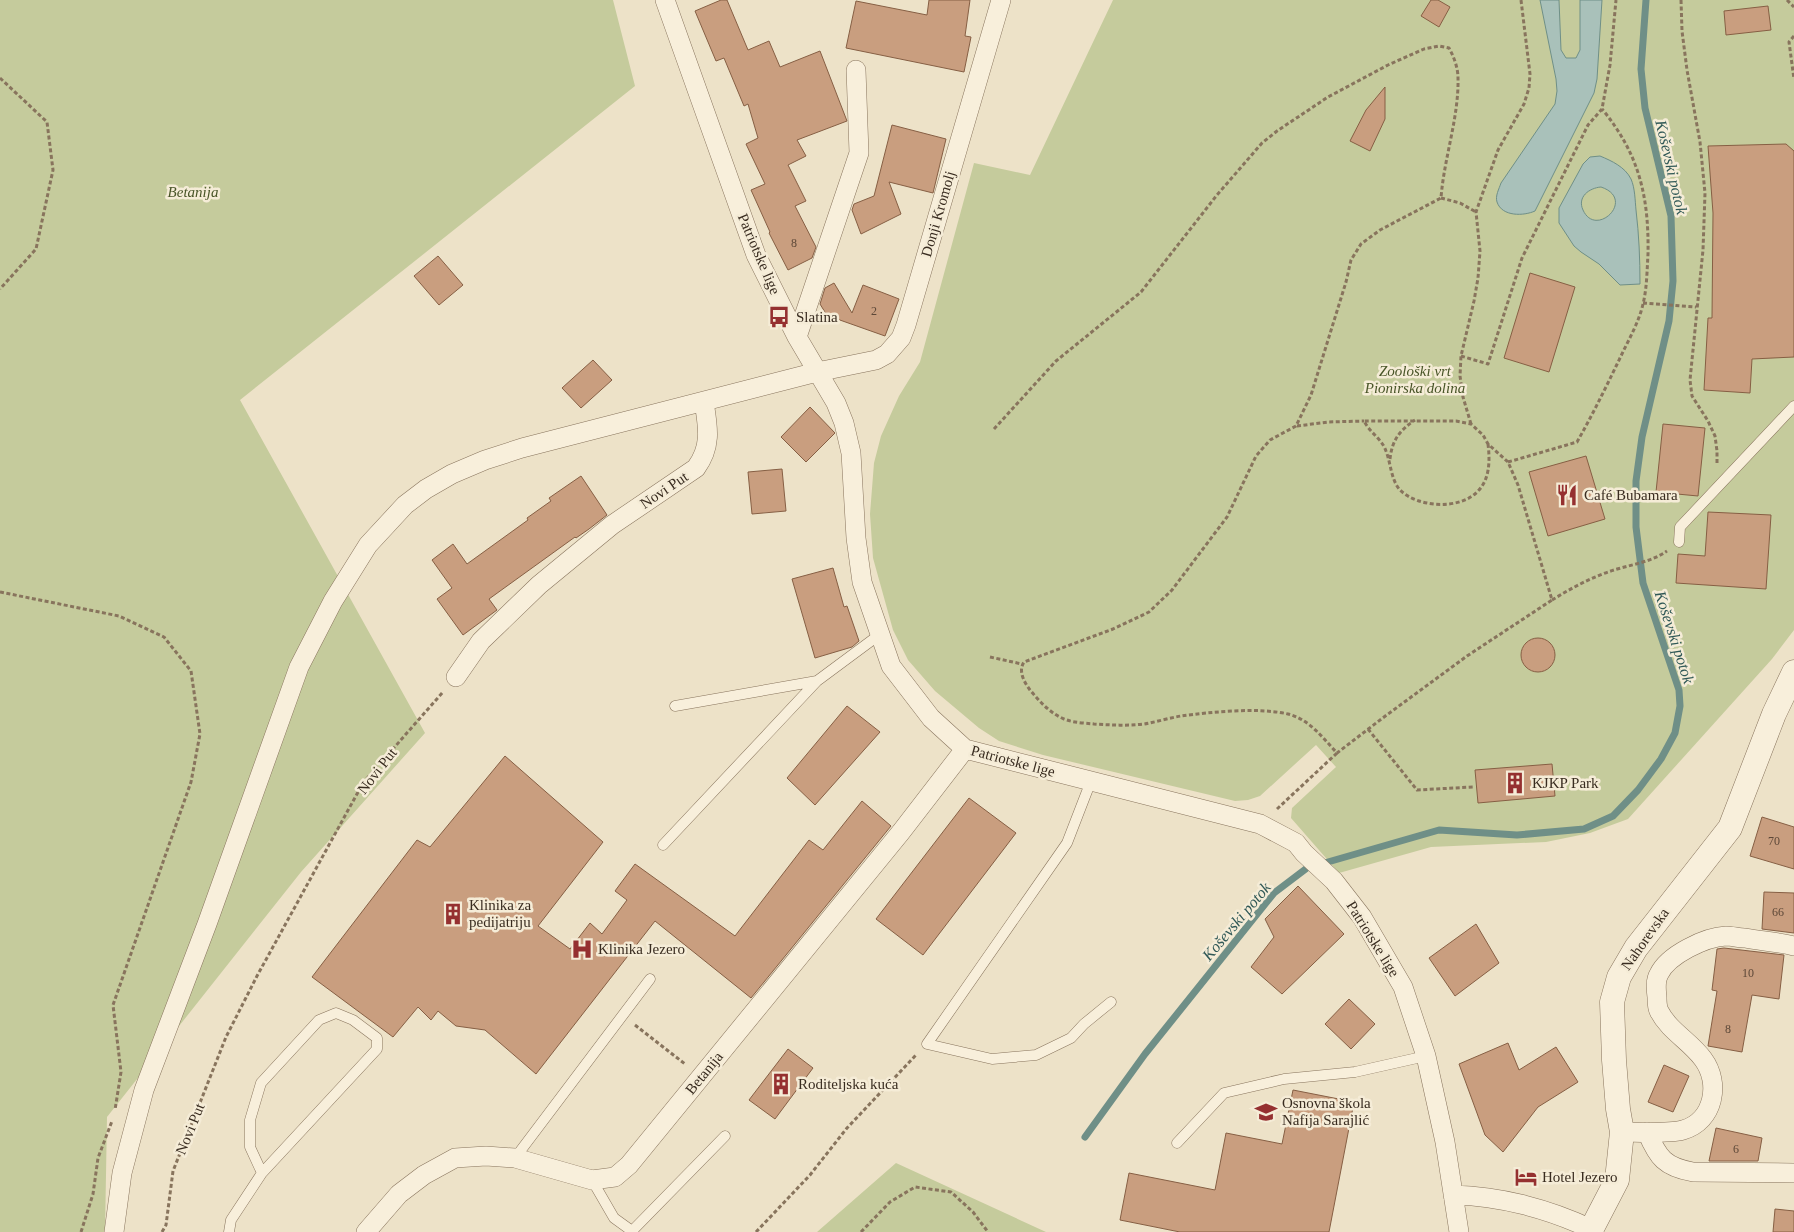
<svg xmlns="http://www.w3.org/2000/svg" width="1794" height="1232" font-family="Georgia,serif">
<rect width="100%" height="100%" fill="#ede2c8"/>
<path fill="#c5cb9c" d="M0 0H613L635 86 240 400 425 733 301 872 107 1117 105 1232H0Z
M1113 0H1794V630L1772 659 1628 819 1590 833 1546 842 1431 847 1339 873 1291 818 1292 808 1336 767 1316 745 1260 796 1248 800 1235 801 1043 755 999 741 979 728 935 691 908 660 893 630 873 558 870 514 874 463 881 436 899 396 920 362 974 163 1030 175Z
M896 1163 1046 1232H817Z"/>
<path fill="#a9c1ba" stroke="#6f8f87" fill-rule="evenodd" d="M1540 0H1559L1561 50 1566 58H1576L1580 50V0H1602L1597 79 1594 93 1535 211C1524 216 1502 217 1497 202 1495 196 1499 189 1501 183L1555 104 1557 91 1556 79Z
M1600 156C1612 161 1625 167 1631 179 1635 188 1635 200 1636 210 1639 235 1640 259 1640 284L1620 285 1599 264 1581 252 1574 246 1559 223V208L1583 164 1590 157ZM1601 187C1637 199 1596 239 1583 210 1577 197 1589 188 1601 187Z"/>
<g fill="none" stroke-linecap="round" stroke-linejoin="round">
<path stroke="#6f8f87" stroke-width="7" d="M1085 1137 1145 1054 1274 893 1307 868 1439 830 1517 835 1584 829 1613 816 1638 790 1661 759 1675 733 1680 706 1679 690 1643 583 1636 527V481L1642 437 1669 321 1673 281 1671 216 1645 108 1641 69 1646 0"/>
</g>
<path fill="#c99e7f" stroke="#865f44" d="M721 0H727L748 50 769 41 780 67 820 51 847 121 797 140 806 156 788 165 806 201 795 206 816 247 812 258 788 270 769 233 770 232 751 190 765 184 746 144 758 138 748 104 744 106 724 58 716 61 695 11Z
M929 0H970L965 36 971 37 964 72 846 48 856 1 927 15Z
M1431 0H1438L1450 7 1439 27 1421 16Z
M1768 6 1771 30 1726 35 1724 11Z
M1385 87V119L1370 151 1350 141 1366 110Z
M892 125 946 139 933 193 889 182 901 214 861 234 852 210 854 204 874 196Z
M1786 144 1794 151V357L1752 359 1750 393 1704 390 1708 318H1712L1713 213 1708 146Z
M438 256 463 285 439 305 414 276Z
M1530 273 1575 287 1549 372 1504 358Z
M834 283 852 313 863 285 899 299 885 336 837 319 831 322 820 304 825 288Z
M593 360 612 380 581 408 562 388Z
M810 407 835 433 806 462 781 437Z
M1663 424 1705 428 1698 496 1656 492Z
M1586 456 1605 519 1548 536 1529 472Z
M782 469 786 511 752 514 748 472Z
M581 476 607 515 589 529 576 538 575 537 489 599 497 610 463 635 437 599 452 588 432 560 453 544 467 564 528 520 527 518 551 501 549 498Z
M1708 512 1771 515 1766 589 1676 583 1678 554 1705 556Z
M833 568 844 607 847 606 859 641 852 647 815 658 792 579Z
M1521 655a17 17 0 1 1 34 0a17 17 0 1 1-34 0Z
M847 706 880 732 815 805 787 778Z
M505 756 603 842 538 926 570 949 590 923 602 934 627 900 615 891 635 864 735 936 809 840 823 850 862 801 891 826 751 998 655 921 536 1074 485 1030 456 1026 438 1011 431 1020 418 1007 393 1037 312 977 417 840 430 847Z
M1552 764 1555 796 1478 803 1475 770Z
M969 798 1016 833 923 955 876 919Z
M1762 817 1794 827V869L1750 856Z
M1298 886 1344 934 1282 994 1251 967 1274 937 1265 919Z
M1764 892 1794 893V933L1762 929Z
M1476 924 1499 963 1455 996 1429 958Z
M1724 948 1784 955 1779 999 1752 995 1742 1052 1708 1046 1717 991 1712 990 1717 949Z
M1349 999 1375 1024 1351 1049 1325 1024Z
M1508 1043 1519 1070 1556 1047 1578 1082 1538 1107 1503 1152 1485 1135 1459 1064Z
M788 1049 813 1068 775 1119 749 1100Z
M1664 1065 1689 1076 1673 1112 1648 1102Z
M1293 1090 1354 1102 1329 1232H1180L1120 1220 1129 1173 1215 1190 1226 1133 1282 1144Z
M1716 1128 1762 1138 1758 1161H1709Z
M1775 1209 1794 1211V1232H1773Z"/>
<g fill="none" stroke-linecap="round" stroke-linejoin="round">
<g stroke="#88745d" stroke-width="11">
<path id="service" d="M1679 542 1680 527 1794 406
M675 706 817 681
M1091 781 1067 843 927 1044 992 1059 1036 1055 1071 1038 1084 1024 1111 1002
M663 845 817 681 879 635
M1177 1143 1224 1093 1284 1079 1355 1072 1426 1056
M515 1158 650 979
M592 1180 614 1218 632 1231 725 1136
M229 1232 231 1220 262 1173 377 1049V1038L353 1020 336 1013 319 1020 261 1083 250 1120V1147L262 1173"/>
</g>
<g stroke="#88745d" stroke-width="20">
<path id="minor" d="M665 0 756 255 797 337 836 403 844 423 851 453 856 538 862 582 891 666 931 718 965 749 1260 824 1296 843 1304 853 1334 881 1362 917 1403 987 1426 1056 1445 1142 1459 1232
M797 337 859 153 856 70
M456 677 481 641 539 585 612 525 696 468C712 446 708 427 704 402
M1622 1132C1637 1132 1668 1134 1683 1130 1714 1121 1721 1083 1703 1059 1690 1041 1669 1031 1659 1011 1657 1007 1657 1001 1657 997 1656 989 1655 981 1659 974 1668 955 1705 937 1726 936 1732 936 1739 938 1745 938 1761 941 1778 942 1794 946
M1647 1132C1658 1158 1665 1167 1693 1172L1794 1173
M1453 1195C1500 1196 1549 1209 1591 1229
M114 1232 122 1173 144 1090 207 924 299 667 333 601 368 545 405 505 426 489 452 474 485 460 522 448 817 372 876 360 887 354 901 338 906 325 1001 0
M366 1232 399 1194 424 1175 455 1158 486 1156 515 1158 592 1180 615 1177 629 1165 901 832 965 749"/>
</g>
<g stroke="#88745d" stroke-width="25">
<path id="tertiary" d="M1590 1232 1617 1180 1622 1132 1618 1109 1614 1060 1612 1002 1619 977 1636 948 1730 828 1774 714 1794 672"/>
</g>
<path stroke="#88745d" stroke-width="3" stroke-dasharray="4 2.5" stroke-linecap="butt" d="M1681 0 1682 31 1687 70 1700 142 1705 193 1703 250 1690 380 1692 396 1708 421 1715 436 1717 451V463
M1787 0 1794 7
M1794 36 1789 42 1794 79
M0 78 47 122 53 170 36 249 0 289
M1441 198 1460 203 1476 212
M1643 303 1696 307
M1461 356 1488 364 1522 258 1588 125 1602 109 1610 65 1616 0
M1471 424 1463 397 1460 376 1461 356 1474 301 1478 278 1480 251 1476 212 1498 150 1524 104 1529 88 1530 74 1521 0
M1297 426 1328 422 1364 421
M994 429 1056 361 1141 292 1217 195 1262 143 1277 131 1328 97 1388 65 1424 49 1439 46 1449 48C1454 57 1458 68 1458 78 1459 117 1444 158 1441 198L1380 230 1361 244 1351 260 1346 282 1311 395 1296 426 1270 440 1256 456 1227 517 1172 590 1149 612 1113 629 1024 662C1018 671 1024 682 1030 690 1040 702 1050 713 1064 719 1074 723 1085 723 1094 724 1111 725 1127 726 1144 724 1156 722 1169 718 1181 716 1212 712 1257 707 1288 714 1309 719 1323 738 1337 753L1384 717 1467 656 1552 600 1518 485 1508 462 1488 444 1483 435 1471 424 1456 421H1364C1370 433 1382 439 1386 451 1391 464 1391 480 1400 490 1418 508 1461 510 1478 491 1490 479 1490 460 1488 444
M1390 459C1392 440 1400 430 1415 420
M1508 462 1577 442C1593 414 1607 385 1621 356 1629 339 1639 322 1643 304 1647 288 1647 270 1648 254 1649 196 1639 154 1602 109
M0 592 119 616 164 637 191 671 200 734 191 782 113 1005 121 1072 115 1110
M1552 600C1570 589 1588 579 1608 572 1627 565 1650 563 1667 551
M990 657 1022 664
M1368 729 1417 790 1473 787
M1277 809 1337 753
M635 1025 685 1064
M81 1232 93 1194 98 1158 112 1121
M162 1232 166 1225 173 1171 226 1037 257 976 363 783 443 692
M756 1232 810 1175 847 1128 916 1055
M861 1232 890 1202 915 1187 951 1192 973 1212 988 1232"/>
<use href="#service" stroke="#f8efdb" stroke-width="10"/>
<use href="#minor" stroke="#f8efdb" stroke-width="19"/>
<use href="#tertiary" stroke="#f8efdb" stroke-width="24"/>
</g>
<defs>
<g id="bus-bare" transform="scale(1.725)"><path d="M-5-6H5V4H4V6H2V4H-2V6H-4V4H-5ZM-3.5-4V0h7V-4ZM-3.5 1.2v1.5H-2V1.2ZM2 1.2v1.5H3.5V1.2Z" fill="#953030" stroke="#f5ecd7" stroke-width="2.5" paint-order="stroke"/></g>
<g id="restaurant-bare" transform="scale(1.725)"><path d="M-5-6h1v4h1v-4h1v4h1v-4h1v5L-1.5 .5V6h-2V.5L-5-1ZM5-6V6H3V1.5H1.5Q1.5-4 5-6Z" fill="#953030" stroke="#f5ecd7" stroke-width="2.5" paint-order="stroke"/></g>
<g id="building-bare" transform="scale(1.725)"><path d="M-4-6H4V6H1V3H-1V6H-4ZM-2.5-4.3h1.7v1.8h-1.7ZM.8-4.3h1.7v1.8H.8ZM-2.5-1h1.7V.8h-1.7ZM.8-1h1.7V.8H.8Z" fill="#953030" stroke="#f5ecd7" stroke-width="2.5" paint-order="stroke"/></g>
<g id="hospital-bare" transform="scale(1.725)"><path d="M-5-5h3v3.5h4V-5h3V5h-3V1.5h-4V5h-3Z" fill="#953030" stroke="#f5ecd7" stroke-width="2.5" paint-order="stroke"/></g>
<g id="school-bare" transform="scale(1.725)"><path d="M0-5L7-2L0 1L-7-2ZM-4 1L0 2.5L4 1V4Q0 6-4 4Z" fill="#953030" stroke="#f5ecd7" stroke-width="2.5" paint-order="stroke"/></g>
<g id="hotel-bare" transform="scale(1.725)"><path d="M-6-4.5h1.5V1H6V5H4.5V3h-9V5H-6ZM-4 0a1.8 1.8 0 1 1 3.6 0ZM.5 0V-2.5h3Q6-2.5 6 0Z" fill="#953030" stroke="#f5ecd7" stroke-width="2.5" paint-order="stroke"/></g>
</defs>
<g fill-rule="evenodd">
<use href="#bus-bare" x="779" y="317"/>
<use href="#restaurant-bare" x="1567" y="495"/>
<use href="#building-bare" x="1515" y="783"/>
<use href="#building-bare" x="453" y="914"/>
<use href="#hospital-bare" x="582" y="949"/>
<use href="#building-bare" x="781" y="1084"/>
<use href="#school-bare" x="1266" y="1112"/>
<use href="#hotel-bare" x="1526" y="1177"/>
</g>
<g text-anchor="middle" stroke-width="5" stroke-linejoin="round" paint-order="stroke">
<g font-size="12" fill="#5d4838">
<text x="794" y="247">8</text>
<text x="874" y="315">2</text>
<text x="1774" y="845">70</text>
<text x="1778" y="916">66</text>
<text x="1748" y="977">10</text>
<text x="1728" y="1033">8</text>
<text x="1736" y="1153">6</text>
</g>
<g font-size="15" font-style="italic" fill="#495528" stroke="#f5ecd7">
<text x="193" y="197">Betanija</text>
<text x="1415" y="376">Zoološki vrt<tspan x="1415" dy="17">Pionirska dolina</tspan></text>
</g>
<g font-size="15" fill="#392c20" stroke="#f5ecd7">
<text transform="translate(938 214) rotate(-74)" y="5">Donji Kromolj</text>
<text transform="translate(759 254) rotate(67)" y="5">Patriotske lige</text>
<text transform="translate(664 490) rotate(-34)" y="5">Novi Put</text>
<text transform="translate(1013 761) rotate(15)" y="5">Patriotske lige</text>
<text transform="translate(377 771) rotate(-52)" y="5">Novi Put</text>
<text transform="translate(1373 939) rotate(58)" y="5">Patriotske lige</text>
<text transform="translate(1645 939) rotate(-55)" y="5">Nahorevska</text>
<text transform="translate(704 1073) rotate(-51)" y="5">Betanija</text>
<text transform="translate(190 1129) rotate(-68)" y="5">Novi Put</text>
</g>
<g font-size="15" fill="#392c20" stroke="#f5ecd7" text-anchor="start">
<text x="796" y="322">Slatina</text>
<text x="1584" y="500">Café Bubamara</text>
<text x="1532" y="788">KJKP Park</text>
<text x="469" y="910">Klinika za<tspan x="469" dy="17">pedijatriju</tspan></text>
<text x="598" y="954">Klinika Jezero</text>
<text x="798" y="1089">Roditeljska kuća</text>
<text x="1282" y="1108">Osnovna škola<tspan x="1282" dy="17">Nafija Sarajlić</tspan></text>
<text x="1542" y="1182">Hotel Jezero</text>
</g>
<g font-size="16" font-style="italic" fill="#305856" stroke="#f5ecd7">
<text transform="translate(1672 167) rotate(77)" y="6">Koševski potok</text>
<text transform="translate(1675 637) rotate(72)" y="6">Koševski potok</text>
<text transform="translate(1236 921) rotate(-50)" y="6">Koševski potok</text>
</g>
</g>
</svg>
